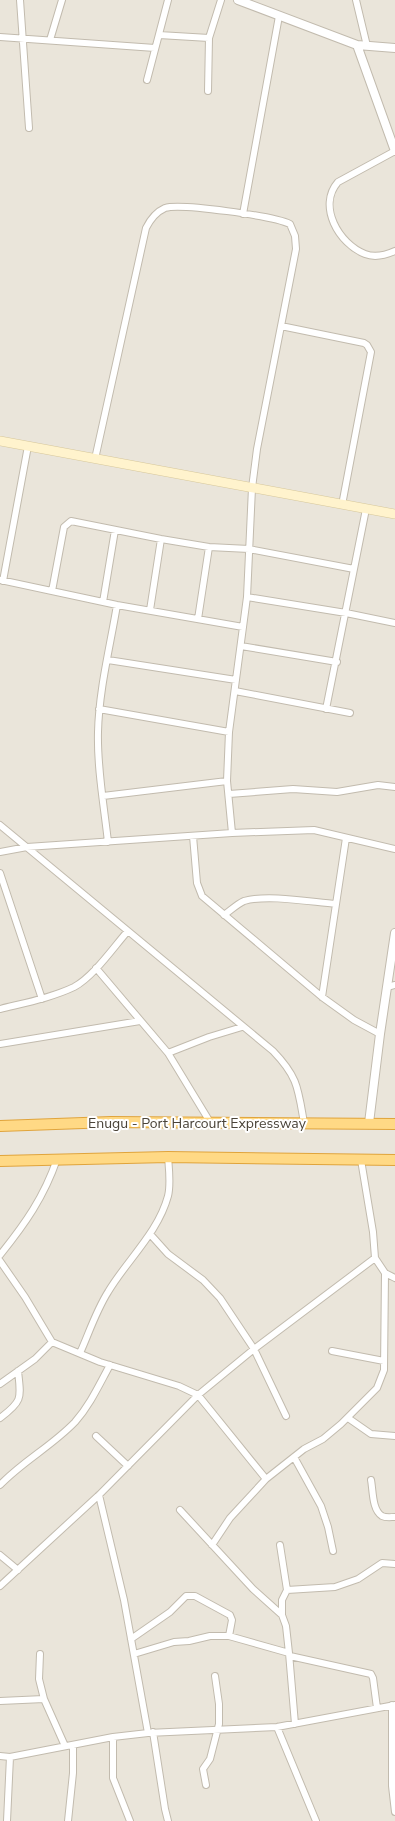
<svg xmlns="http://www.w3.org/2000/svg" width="395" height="1821" font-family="'Nunito Sans',sans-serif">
<rect width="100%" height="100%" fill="#f6f3ec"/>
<path fill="#eae5da" d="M0 0H395V1821H0Z"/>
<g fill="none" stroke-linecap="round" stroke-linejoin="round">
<g stroke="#c2bbae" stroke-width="8">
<path id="minor" d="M20 0 29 128
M356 0 367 46
M159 35 209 38
M0 37 155 48
M50 40 62 0
M147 80 168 0
M208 91 209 38 221 0
M395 151 338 182C317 206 339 244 365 254 375 258 386 255 395 251
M243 214 279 16
M281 326 364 343 367 345 371 352 342 505
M95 459 146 228C150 220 156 212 165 208 180 203 274 216 290 224L295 236 296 249 257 449 252 488 247 597 229 732 227 781 232 833
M0 580 117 605 243 627
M3 581 28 446
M52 591 64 527 71 521 161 539 209 547 249 549 354 569
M247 597 346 613 395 623
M103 602 115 530
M150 610 161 539
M198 619 209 547
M241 646 337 662
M108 660 236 680
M235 691 350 713
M99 709 229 732
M326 709 366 509
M229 794 293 789 337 792 378 785 395 787
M103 796 227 781
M0 825 273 1051C298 1077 298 1088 304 1123
M193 836 197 883 202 896 322 997 354 1020 380 1034
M108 842C104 806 97 768 98 732 99 690 110 647 117 605
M0 852 27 847 232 833 314 830 395 849
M0 873 42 999
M224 915C230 911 237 904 244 901 268 894 311 902 336 904
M96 968 168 1053 210 1122
M387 987 395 985
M322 997 346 838
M0 1009C24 1003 51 998 74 987 93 977 113 948 127 932
M0 1044 140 1021
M168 1053 209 1037 242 1027
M361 1160 373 1232 375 1258 385 1273 395 1278
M150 1234 168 1254 203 1280 220 1298 254 1349 286 1416
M0 1255C25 1224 44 1197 57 1159
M0 1261 25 1297 52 1342 100 1362 179 1386 198 1395 266 1479
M332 1351 384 1361
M80 1353C89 1333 96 1311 108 1292 127 1260 158 1233 168 1196 171 1184 169 1170 168 1157
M0 1384 35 1359 52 1342
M0 1418C23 1401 21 1398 18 1371
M348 1418 371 1434 395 1436
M96 1436 128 1466
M294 1457 321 1506 328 1527 333 1551
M371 1480C373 1490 372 1510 382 1516 386 1518 391 1517 395 1517
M0 1485C23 1461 52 1446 75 1422 90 1405 99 1385 110 1365
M99 1495 124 1600 148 1733
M180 1510 253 1589 282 1615 286 1626 289 1653 295 1724
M212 1545 230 1518 266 1479 304 1449 323 1439 341 1424 377 1388 384 1370 385 1273
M280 1545 287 1590 282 1600V1615
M0 1555 18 1570
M0 1586 99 1495 198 1395 254 1349 375 1258
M287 1590 335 1587 358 1579 382 1563 395 1564
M131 1639 170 1612 186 1596H195L230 1615 232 1620 229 1636
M40 1654 39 1679 44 1699 65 1746
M134 1654 174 1642 189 1641 210 1636H229L289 1653
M290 1656 371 1674 373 1678 377 1708
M0 1701 44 1699
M392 1705V1786L395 1812
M277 1727 316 1821
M153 1732 165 1809 168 1821
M113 1737V1778L130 1821
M0 1756 10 1757 113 1737 148 1733 277 1727 395 1705
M206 1785 203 1769 210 1759 219 1724V1704L215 1676
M7 1821 10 1757
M68 1821 73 1773V1745"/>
</g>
<g stroke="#c2bbae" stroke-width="10">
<path id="tertiary" d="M238 0 357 45 395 151
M357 45 395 48
M369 1123 380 1034 395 933"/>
</g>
<g stroke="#d6c79b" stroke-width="10">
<path id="secondary" d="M0 441 395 514"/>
</g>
<g stroke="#e0a43c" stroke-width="12">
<path id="trunk" d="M0 1126 111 1122 395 1124
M0 1161 168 1157 395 1160"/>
</g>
<use href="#minor" stroke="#fff" stroke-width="6"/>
<use href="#tertiary" stroke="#fff" stroke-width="8"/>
<use href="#secondary" stroke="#fff3cd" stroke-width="9"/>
<use href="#trunk" stroke="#ffd985" stroke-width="10"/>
</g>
<g text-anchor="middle" stroke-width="4" stroke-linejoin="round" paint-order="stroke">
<g font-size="14" fill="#4b4439" stroke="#fff">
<text x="197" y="1128">Enugu - Port Harcourt Expressway</text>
</g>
</g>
</svg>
